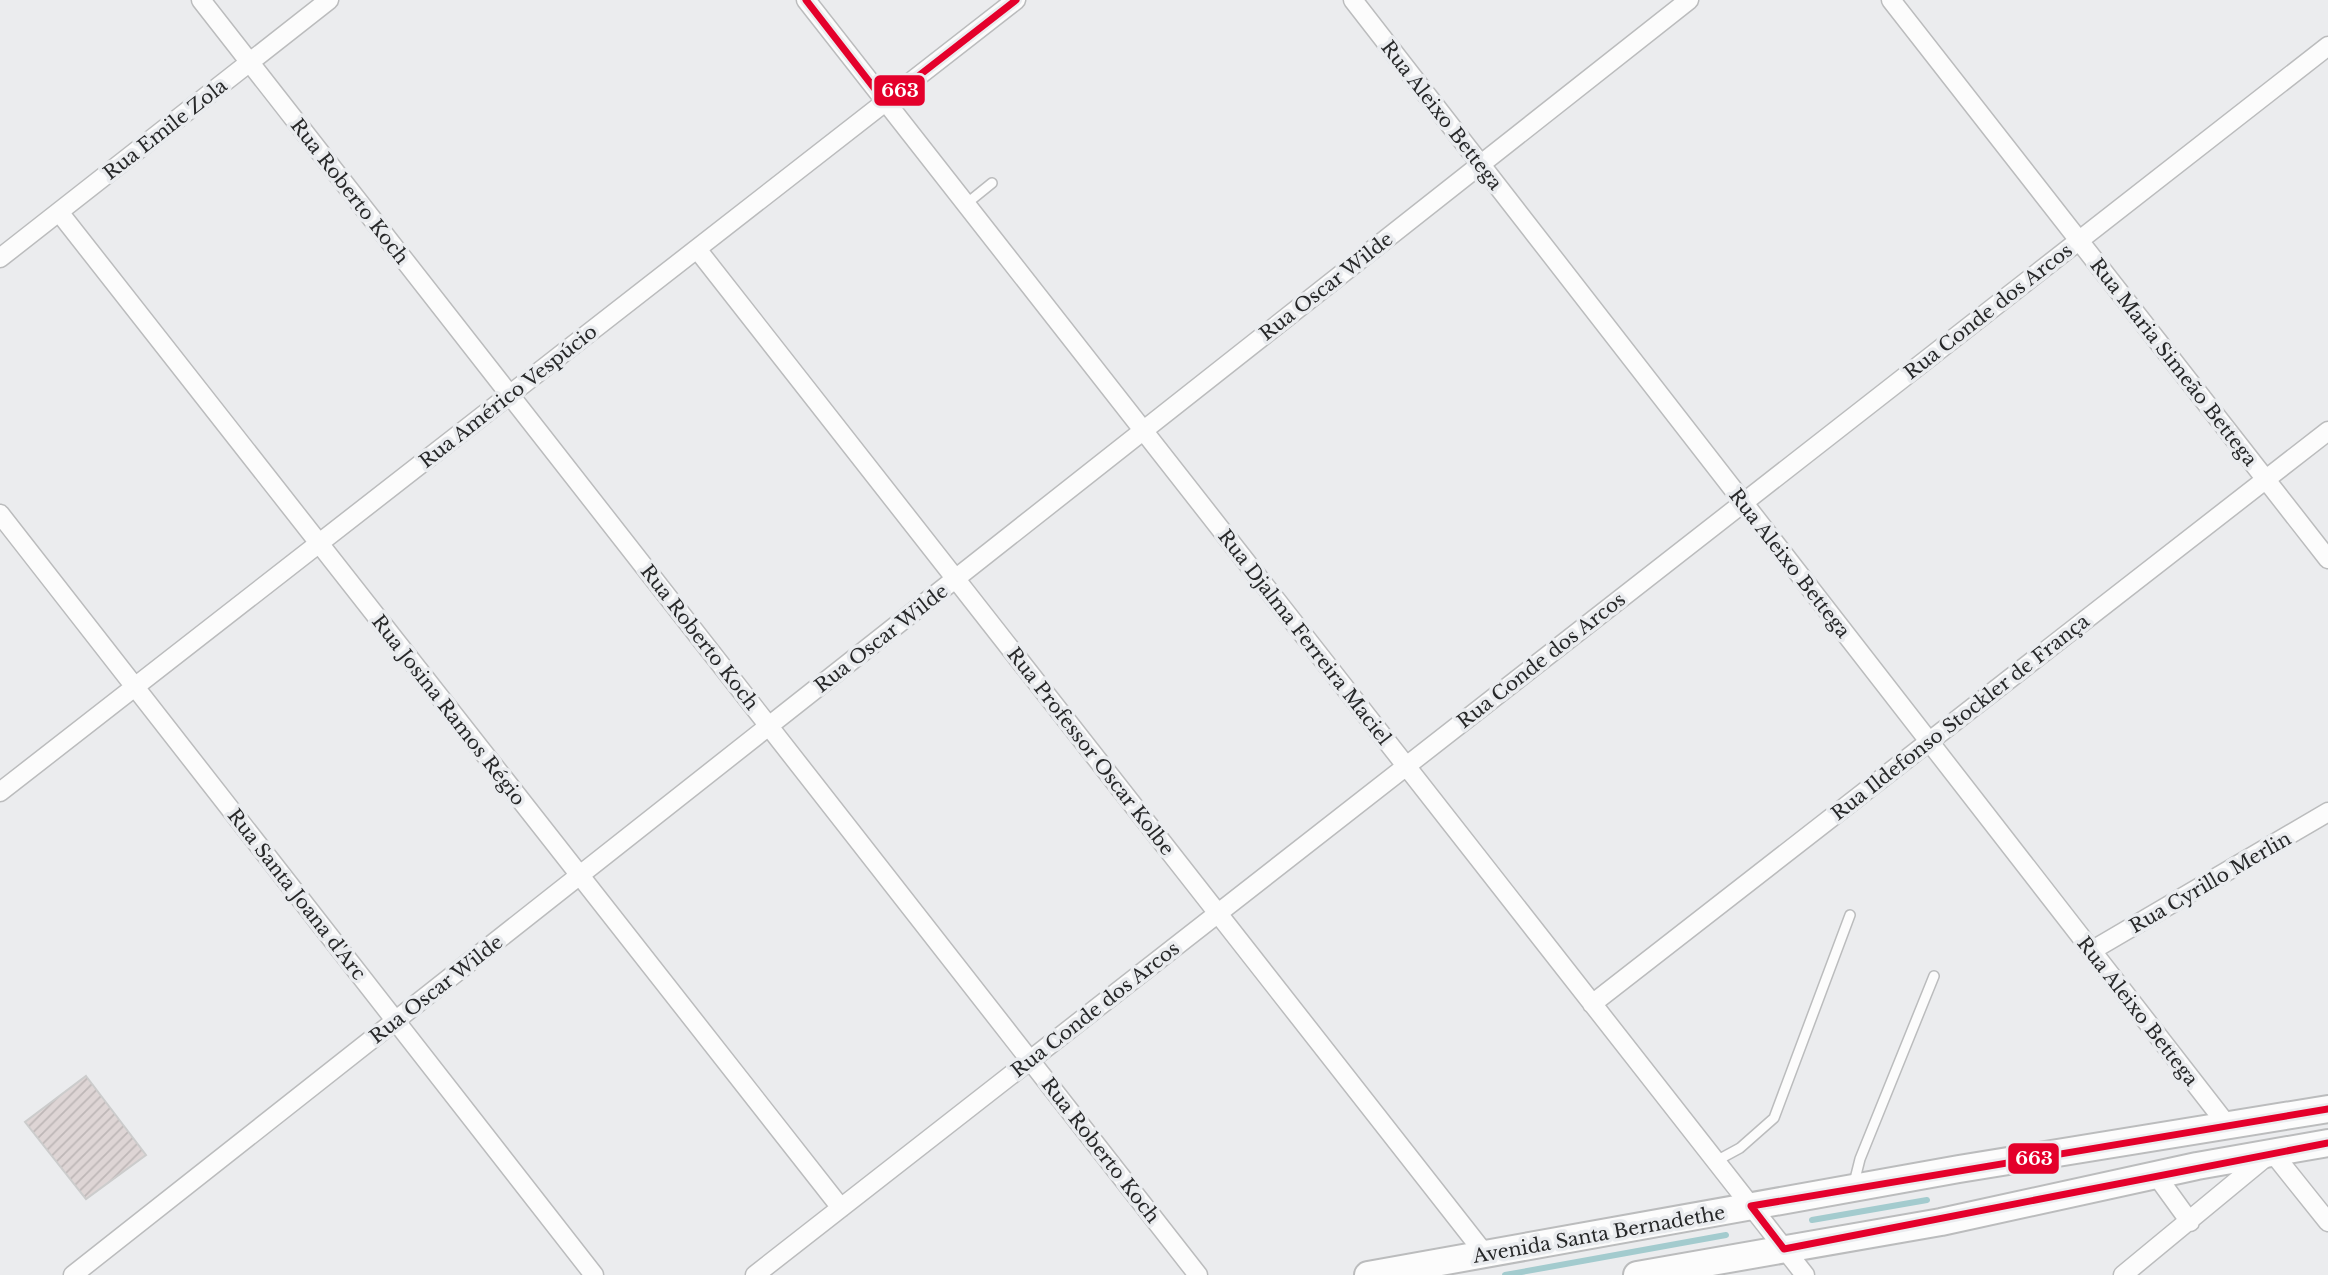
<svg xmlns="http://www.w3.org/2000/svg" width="2328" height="1275" font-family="'Libre Baskerville',serif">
<defs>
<pattern id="building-hatch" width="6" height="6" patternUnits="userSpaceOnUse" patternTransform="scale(1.75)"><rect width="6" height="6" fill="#ded5d5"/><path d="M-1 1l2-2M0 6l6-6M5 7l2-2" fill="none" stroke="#beb7b7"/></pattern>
</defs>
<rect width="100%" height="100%" fill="#ebecee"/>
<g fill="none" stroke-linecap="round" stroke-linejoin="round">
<path stroke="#a3cbce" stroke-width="6" d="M1812 1220 1927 1200
M1505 1275 1726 1235"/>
</g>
<path fill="url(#building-hatch)" stroke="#ccc" stroke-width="2" d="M86 1076 146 1155 86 1199 25 1122Z"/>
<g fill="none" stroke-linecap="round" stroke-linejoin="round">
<g stroke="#bbbcbd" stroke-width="12">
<path id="service" d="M966 204 992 183
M1716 1161 1740 1148 1774 1118 1850 915
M1854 1183 1860 1159 1934 976"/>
</g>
<g stroke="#bbbcbd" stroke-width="21">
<path id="minor" d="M201 0 1198 1275
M806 0 1805 1275
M1353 0 2228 1126
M1891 0 2328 559
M59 212 841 1208
M697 249 1485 1254
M0 258 329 0
M0 514 594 1275
M0 792 1016 0
M2091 951 2328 812
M1592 1004 2328 431
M2156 1175 2190 1222
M73 1275 1689 0
M755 1275 2328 46
M2123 1275 2272 1152 2328 1222"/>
</g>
<g stroke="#bbbcbd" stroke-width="30">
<path id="secondary" d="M1368 1275 1959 1169 2328 1109
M1637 1275 1941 1222 2197 1166 2328 1143"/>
</g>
<use href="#service" stroke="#fcfcfc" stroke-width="9"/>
<use href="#minor" stroke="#fcfcfc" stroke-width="18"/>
<use href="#secondary" stroke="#fcfcfc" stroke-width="26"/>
<g stroke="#eaecef" stroke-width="12">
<path id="bus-1" d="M806 0 885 102 1016 0
M2328 1109 1751 1206 1784 1249 2328 1143"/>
</g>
<use href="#bus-1" stroke="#e4002b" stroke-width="7"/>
</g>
<g text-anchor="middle" stroke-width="7" stroke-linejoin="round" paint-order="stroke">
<g font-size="19" fill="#272829" stroke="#eaecef">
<text transform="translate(1442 115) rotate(52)" y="7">Rua Aleixo Bettega</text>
<text transform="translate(165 129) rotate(-38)" y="7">Rua Emile Zola</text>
<text transform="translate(350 191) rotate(52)" y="7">Rua Roberto Koch</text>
<text transform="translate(1326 286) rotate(-38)" y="7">Rua Oscar Wilde</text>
<text transform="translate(1988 311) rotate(-38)" y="7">Rua Conde dos Arcos</text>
<text transform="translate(2174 362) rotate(52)" y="7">Rua Maria Simeão Bettega</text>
<text transform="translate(508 396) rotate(-38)" y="7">Rua Américo Vespúcio</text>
<text transform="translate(1790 563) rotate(52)" y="7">Rua Aleixo Bettega</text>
<text transform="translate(700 637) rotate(52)" y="7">Rua Roberto Koch</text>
<text transform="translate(1305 637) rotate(52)" y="7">Rua Djalma Ferreira Maciel</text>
<text transform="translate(881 638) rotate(-38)" y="7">Rua Oscar Wilde</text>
<text transform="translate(1541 660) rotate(-38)" y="7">Rua Conde dos Arcos</text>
<text transform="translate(449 710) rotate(52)" y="7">Rua Josina Ramos Régio</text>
<text transform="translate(1960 717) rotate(-38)" y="7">Rua Ildefonso Stockler de França</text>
<text transform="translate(1091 751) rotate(52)" y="7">Rua Professor Oscar Kolbe</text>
<text transform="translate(2210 882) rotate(-30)" y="7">Rua Cyrillo Merlin</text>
<text transform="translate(297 894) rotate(52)" y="7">Rua Santa Joana d'Arc</text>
<text transform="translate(436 989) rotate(-38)" y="7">Rua Oscar Wilde</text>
<text transform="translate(1095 1009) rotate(-38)" y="7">Rua Conde dos Arcos</text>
<text transform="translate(2138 1011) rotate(52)" y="7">Rua Aleixo Bettega</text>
<text transform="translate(1101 1150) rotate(52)" y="7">Rua Roberto Koch</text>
<text transform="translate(1599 1234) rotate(-10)" y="7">Avenida Santa Bernadethe</text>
</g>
</g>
<g stroke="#eaecef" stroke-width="2.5">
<rect x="873" y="74" width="53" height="33" rx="7" fill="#e4002b"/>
<rect x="2007" y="1142" width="53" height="33" rx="7" fill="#e4002b"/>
</g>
<g font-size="19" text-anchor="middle" font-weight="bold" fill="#fff">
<text x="900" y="97">663</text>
<text x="2034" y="1165">663</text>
</g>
</svg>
